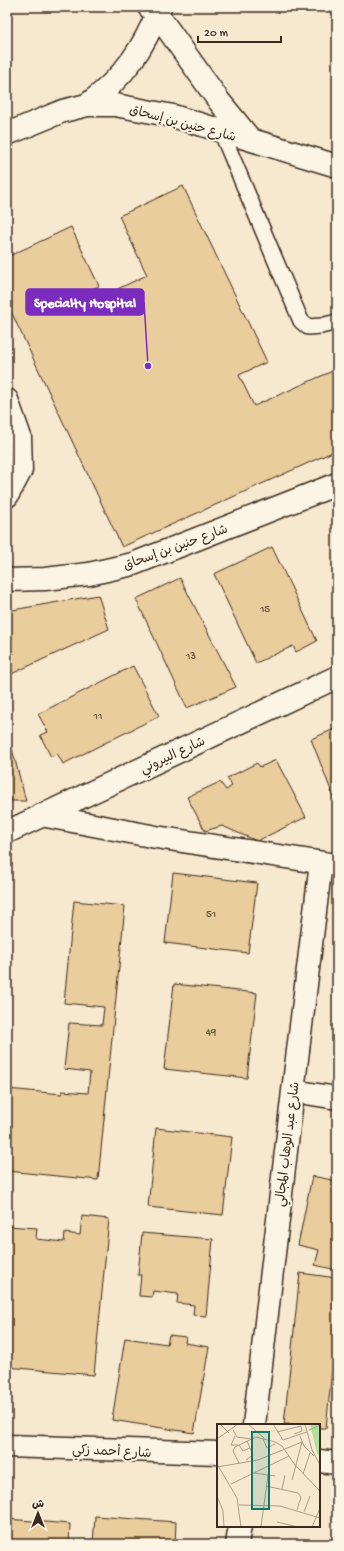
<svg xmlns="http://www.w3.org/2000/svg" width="344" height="1551" font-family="'Gochi Hand','Playpen Sans Arabic',sans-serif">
<rect width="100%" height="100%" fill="#f7e9cf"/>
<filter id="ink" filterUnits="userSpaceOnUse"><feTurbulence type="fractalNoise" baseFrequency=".025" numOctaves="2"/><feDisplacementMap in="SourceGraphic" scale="8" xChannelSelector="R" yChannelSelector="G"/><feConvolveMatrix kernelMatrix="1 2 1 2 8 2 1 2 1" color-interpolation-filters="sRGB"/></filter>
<g filter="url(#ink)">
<path fill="#eacd9d" stroke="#3b2a1e" d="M183 186 267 362 239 375 254 406 337 369V450L122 547 7 303V257L71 227 99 286 83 293 88 303 147 275 119 216Z
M272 547 317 641 296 652 293 646 256 663 214 574Z
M180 578 236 687 187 708 136 599Z
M98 595 109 629 7 676V611Z
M133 666 159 716 63 764 57 753 51 757 40 735 48 732 38 714Z
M337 728V797L334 798 311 739Z
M7 730 26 801H7Z
M276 760 306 817 257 841 222 826 205 831 187 797 220 782 226 790 232 786 227 778 257 763 260 767Z
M173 873 257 883 248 953 165 943Z
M74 901 125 906 98 1180 7 1171V1089L62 1094V1091L88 1093 90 1072 64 1069 69 1023 102 1025 104 1007 64 1003Z
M174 984 257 993 247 1078 164 1069Z
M337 1039V1075H333Z
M156 1128 232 1137 223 1215 148 1207Z
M312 1176 337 1181V1270L315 1265 319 1250 298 1245Z
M82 1216 109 1219 94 1375 7 1367V1226L37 1228 36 1239 64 1242 65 1233 80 1235Z
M142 1233 213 1239 206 1316 193 1315 194 1305 177 1303 178 1294 153 1291 152 1297 139 1296 141 1275H138Z
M300 1273 337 1278V1322L326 1428H319V1425L284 1424Z
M169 1335 186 1337 185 1343 209 1347 194 1433 112 1420 125 1338 167 1344Z
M337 1420V1441L333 1440Z
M95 1516 176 1522 175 1544H93Z
M7 1519 70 1524 69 1544H7Z"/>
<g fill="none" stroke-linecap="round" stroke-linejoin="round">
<g stroke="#3b2a1e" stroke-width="18">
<path id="service" d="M221 131 301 321 308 327 321 326 337 322"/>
</g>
<g stroke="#3b2a1e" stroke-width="25">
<path id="minor" d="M149 7 157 14 219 101 250 139
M87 105C124 77 143 50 160 7
M7 134 63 111 87 105H115L173 116 337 166
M7 400 20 437 21 470 7 496
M7 580 45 579 89 574 133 564 337 484
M41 815 156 837 337 865
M7 832 337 677
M293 1091 337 1098
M254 1425 293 1091 321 863
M7 1446 218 1453
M319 1461 337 1463
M237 1544 240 1526"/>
</g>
<use href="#service" stroke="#fcf5e5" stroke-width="15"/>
<use href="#minor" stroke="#fcf5e5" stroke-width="22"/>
</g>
</g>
<g text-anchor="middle" stroke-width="4" stroke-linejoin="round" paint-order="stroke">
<g font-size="11" fill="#67533e">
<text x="265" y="612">15</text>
<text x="191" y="659">13</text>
<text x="98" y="719">11</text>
<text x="211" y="917">51</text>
<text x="211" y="1035">49</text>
</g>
<g font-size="13" fill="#3b2a1e" stroke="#fcf5e5">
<text transform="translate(183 122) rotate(15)" y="5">شارع حنين بن إسحاق</text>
<text transform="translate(175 546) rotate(-20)" y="5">شارع حنين بن إسحاق</text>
<text transform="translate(172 754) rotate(-25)" y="5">شارع البيروني</text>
<text transform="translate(286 1144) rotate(-83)" y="5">شارع عبد الوهاب المجالي</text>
<text transform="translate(112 1450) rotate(3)" y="5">شارع أحمد زكي</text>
</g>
</g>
<g transform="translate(217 1424)">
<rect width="103" height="103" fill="#f7e9cf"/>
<path d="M93 0H103V33L100 29Z" fill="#b0df9e"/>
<path fill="none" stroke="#ac9d88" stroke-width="1" d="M3 0 12 9M31 0 47 14M56 0 66 16 90 8M88 0 95 26 103 41M16 6 20 13 34 15M92 6 103 1M60 8 84 2 85 7 77 10M18 12 14 21H21M83 12 87 22 97 32M0 15 21 0M46 15 50 24 58 20M22 21 26 27 33 24M29 36 36 31 30 17M22 39 16 27 18 23 39 13 58 18 65 22 78 41 103 67M0 40 20 74 24 103M0 43 41 36 85 18M37 49 58 52M86 50 93 29M75 56 85 18M14 60 72 32M49 62 81 69 84 73 80 86M65 65 68 51M0 72 6 87 7 103M22 81 63 82 103 94M87 88 93 72M60 98 81 103M44 103 51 51M95 103 103 84"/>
<path fill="#0f766e" fill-opacity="0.15" stroke="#0f766e" stroke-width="2" d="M35 8H52V85H35Z"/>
<rect width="103" height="103" fill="none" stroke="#3b2a1e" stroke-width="2"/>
</g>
<path fill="none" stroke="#7b2cbf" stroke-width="1.5" d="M148 366L144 302"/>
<circle fill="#7b2cbf" stroke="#fcf5e5" stroke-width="1.5" cx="148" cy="366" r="4"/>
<rect fill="#7b2cbf" stroke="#7b2cbf" stroke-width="1.5" x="26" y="289" width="118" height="26" rx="4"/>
<g font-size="14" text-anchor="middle" font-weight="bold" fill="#fff">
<text x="85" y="307">Specialty Hospital</text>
</g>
<rect width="344" height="1551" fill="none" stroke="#fcf5e5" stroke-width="24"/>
<rect x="12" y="12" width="320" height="1527" fill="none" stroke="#3b2a1e" stroke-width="1.5" filter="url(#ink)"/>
<g transform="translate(38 1513)" stroke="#fcf5e5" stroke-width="3" paint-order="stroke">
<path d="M0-3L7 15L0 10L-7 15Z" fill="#3b2a1e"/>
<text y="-6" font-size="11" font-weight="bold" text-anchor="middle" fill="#3b2a1e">ش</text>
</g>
<path d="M198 36v6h83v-6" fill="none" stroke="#3b2a1e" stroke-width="2"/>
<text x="204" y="36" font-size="12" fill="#3b2a1e" stroke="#fcf5e5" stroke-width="3" paint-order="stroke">20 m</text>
</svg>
